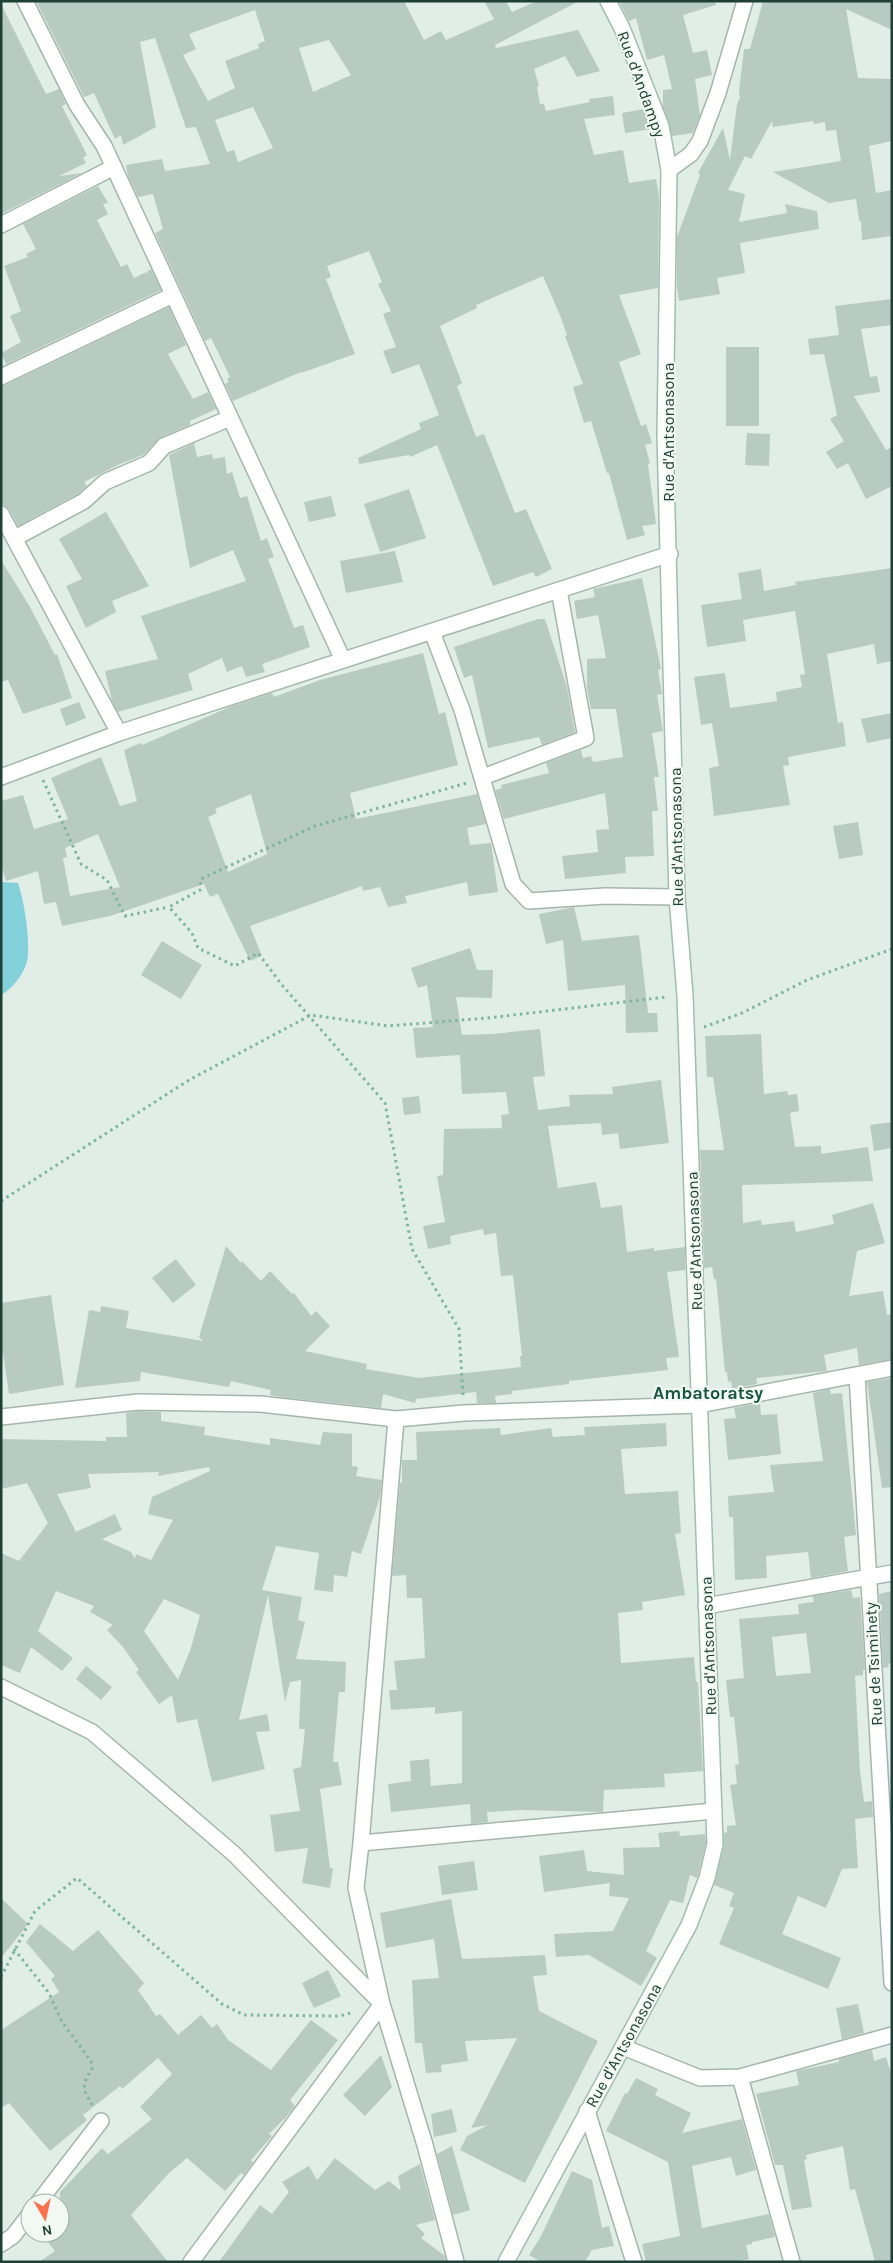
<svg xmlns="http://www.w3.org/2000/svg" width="893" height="2263" font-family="Karla,sans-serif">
<rect width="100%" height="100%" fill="#e1ede7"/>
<path fill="#82d0d9" d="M1 882 18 883C24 899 32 949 26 965 21 977 12 989 1 995Z"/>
<path fill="#b8cbc3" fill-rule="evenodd" d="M36 1H404L424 40 441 31 446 40 494 19 484 1H506L512 12 537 1H579L495 45 496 48 578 30 600 71 577 77 565 56 534 69 539 86 537 87 540 104H544L546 111 590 102 589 99 613 96 615 115 584 119 594 155 623 150 629 183 656 179 659 196 658 288 619 295 641 354 619 362 641 426 646 424 652 443 645 445 650 463 648 464 656 524 642 526 645 535 627 540 609 473H607L591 421 584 423 573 387 583 384 565 336 567 335 559 313 543 276 476 305 477 308 440 326 462 383 457 386 476 437 484 434 515 513 526 509 552 569 536 577 533 572 493 586 437 445 410 457 409 455 359 464 358 458 421 429 419 423 439 415 419 364 392 374 383 351 396 347 383 314 391 311 378 284 382 282 369 251 327 266 331 277 326 279 355 354 301 373V372L233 401 225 384 229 382 227 379 230 377 211 338 205 341 155 233 163 229 153 194 138 197 128 176 126 165 162 159 165 171 210 164 196 127 186 128 155 38 140 42 156 127 123 145 121 135 115 139 94 93 84 97ZM255 10 265 41 258 44 259 48 225 61 235 88 208 101 183 55 196 49 189 34ZM329 40 351 75 313 92 299 48ZM253 107 273 148 238 162 234 150 227 152 215 120Z
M619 1H715L716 5 683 15 693 53 707 50 712 75 695 79 700 115 693 133 672 136 663 107V90L672 89 664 55 647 60 636 18 629 21Z
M763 1H892V30L846 9 858 78 892 79V141L869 146 876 193 892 190V236L862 240 861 222 859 220 856 199 829 203 773 172 841 161 836 130 826 131 825 122 814 124 813 121 773 127 772 121 751 159 745 156 728 190 745 194 739 222 787 213 785 204 817 211 819 229 740 243 745 273 717 278 720 294 679 301 677 287V237L700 175 698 173 723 128 730 160 737 104 740 98 739 91 744 49H750Z
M1 4 46 94 59 89 66 104 62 106 87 155 83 158 86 163 59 176 82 173 1 214Z
M644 109 652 129 625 133 622 113Z
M98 186 108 203 103 204 108 214 97 220 121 267 127 264 134 278 146 272 147 275V272L151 269 161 290 6 364 1 353 21 342 10 316 21 311 4 266 28 257 26 254 36 249 23 224Z
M892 299V325L861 329 870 377 877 376 880 392 854 396 886 450 892 447V486L866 499 848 463 837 469 826 452 844 441 830 419 837 415 824 354 810 355 808 339 839 335 835 306Z
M169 307 186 345 168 354 193 399 208 392 216 409 190 421V425L160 438 143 455 120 464 84 482 87 486 79 493 18 526 9 509 1 503V387Z
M726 347H759V426H726Z
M747 433 770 434 769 466 745 465Z
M194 443 197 457 212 454 213 459 225 457 227 474 232 472 240 498 247 496 261 541 267 538 274 557 268 559 294 628 303 625 310 647 262 664 265 672 246 677 242 666 227 672 222 658 188 674 193 690 118 712 112 701 105 671 158 659 141 616 246 581 233 550 190 568 169 455Z
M409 489 426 538 380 552 364 504Z
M331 496 336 516 309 522 304 502Z
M106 512 149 586 112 601 116 612 86 628 66 586 82 579 59 539Z
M395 551 403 582 346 593 340 561Z
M1 560 30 607 55 655 57 654 72 698 23 714 8 680 1 682Z
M892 568V661L877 664 874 644 827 654 838 723 843 722 846 746 788 757 789 765 783 766 790 805 714 816 709 768 719 766 712 723 701 725 694 677 725 673 730 708 777 701 776 692 802 687 800 675 805 674 795 611 743 620 746 641 707 647 701 605 742 599 738 573 761 569 764 591 796 585 795 582Z
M642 578 661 669 658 670 662 694 657 695 663 731 652 733 659 777H654L658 811H652L654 856 625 857 626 873 565 879 562 856 598 852 596 830 609 829 605 793 504 819 495 790 502 788 501 785 549 773 546 763 581 750 583 758 591 756 593 762 623 757 616 709H591L587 688V659L606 658 598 615 577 619 574 601 595 597 593 589Z
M538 619H545L567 687 575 732 542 745 539 737 488 748 472 675 464 678 454 647Z
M423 653 439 714 445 712 458 765 350 793 356 819 477 794 486 824 467 828 470 845 491 843 498 892 469 896 467 882 405 896 407 903 388 907 380 887 363 891 362 886 250 926 262 956 250 961 218 894 210 897 204 884 110 916 62 926 56 902 44 904 38 871 6 881 1 864V801L23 795 34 829 68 819 51 778 101 757 120 806 137 801 124 750 141 743 142 745 232 706 272 693 274 697 320 680ZM251 794 267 854 228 872 208 817 217 813 215 809ZM98 834 120 887 70 896 63 858 67 857 65 848Z
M79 702 86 718 66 726 60 709Z
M892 713V738L867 743 861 719Z
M858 822 863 855 839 859 833 826Z
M574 907 582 941 639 935 648 1013H657L658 1032 626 1033 625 985 568 991 563 940 546 944 539 914Z
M162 941 202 965 181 999 141 975Z
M470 948 477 970H493L492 998 456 997 462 1035 492 1034 540 1029 545 1076 533 1077 538 1110 570 1106 569 1095 613 1094 612 1087 661 1080 669 1143 620 1149 618 1133 602 1135 601 1123 548 1126 558 1188 596 1182 601 1208 622 1205 627 1252 654 1248V1251L685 1247V1270L667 1272 679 1357 666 1358 668 1370 569 1381V1384L512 1391V1394L495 1396 496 1403H477L476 1392 416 1399 415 1403 383 1394 381 1408 281 1397 270 1395 271 1390 231 1381 229 1387 141 1372 140 1381 75 1388 89 1310 100 1312 101 1306 129 1311 126 1328 203 1341 199 1337 226 1246 241 1263 242 1261 261 1281 270 1271 292 1294 294 1293 311 1316 316 1311 330 1326 305 1351 367 1364 366 1369 419 1378 521 1367 520 1356H522L513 1275 501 1276 496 1233 484 1235 483 1229 450 1236 451 1244 428 1249 423 1226 445 1222 437 1176 443 1175 444 1129 511 1128H502L501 1115 509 1114 506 1092 462 1094 460 1055 416 1058 413 1028 433 1027 427 985 418 988 411 968Z
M761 1034 764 1094 787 1091 788 1095 797 1094 799 1111 790 1113 795 1147 821 1146V1154L868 1147 873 1181 742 1185 743 1223 761 1220 762 1225 794 1221 796 1232 834 1224 832 1215 873 1203 885 1243 857 1251 849 1296 883 1291 887 1315 892 1314V1359L859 1365 857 1348 824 1355 827 1371 756 1378 757 1384 732 1389 731 1381 728 1382 727 1372H725L716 1279H714L712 1267 704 1268 700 1150H724L713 1077H707L705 1036Z
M419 1096 421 1113 404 1115 402 1098Z
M892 1122V1148L874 1151 870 1125Z
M176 1259 196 1285 173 1303 152 1278Z
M51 1295 64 1385 9 1394 3 1353H1V1303Z
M892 1378V1487L882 1488 867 1382Z
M830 1389 831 1394 842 1393 856 1535 844 1537 848 1571 811 1578 808 1552 766 1556 767 1578 735 1580 733 1517H729L728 1496 774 1492 770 1465 823 1461 813 1393Z
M760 1403 761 1415 777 1414 781 1454 728 1460 724 1419 736 1418 734 1408Z
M138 1411 161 1412V1421L205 1427 204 1435 270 1445V1438L320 1445 323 1432 352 1434V1466L358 1467 356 1476 382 1480 380 1497 361 1554 352 1551 347 1577 334 1575 333 1592 314 1590 319 1553 276 1546 262 1590 302 1597 298 1620 305 1622 296 1659 346 1662 345 1692H339L333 1762H338L342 1785 320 1789 330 1868H333L330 1888 302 1883 308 1848 275 1852 270 1815 300 1811 293 1769 301 1767 305 1729H299L301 1680 290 1682 285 1702 268 1595 239 1720 267 1714 270 1731 256 1732 265 1769 212 1782 197 1719 177 1723 172 1695 159 1704 136 1672 139 1670 123 1647 107 1630 113 1625 90 1612 94 1606 56 1591 38 1631 73 1658 62 1671 31 1647 20 1673 1 1665V1553L19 1561 48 1523 27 1483 1 1489V1439L106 1441V1437H127L126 1413ZM209 1467 210 1471 152 1497 148 1514 173 1520 151 1560 136 1554 135 1559 131 1552 102 1539 122 1530 115 1514 76 1532 57 1494 91 1488 88 1474 159 1472 158 1476ZM164 1599 200 1615 191 1648 178 1680 144 1631Z
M666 1423 667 1446 621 1449 625 1494 678 1491 681 1533 675 1534 685 1595 642 1602 643 1610 618 1613 621 1663 694 1657 696 1682H698L703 1771 664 1774 665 1787 604 1790 603 1812 521 1810 487 1812 488 1822 471 1824 470 1804 391 1812 388 1784 411 1781 410 1761 429 1759 431 1786 462 1783V1711L435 1714V1707L391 1710 389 1690H397L394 1661 425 1658 422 1598H407L406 1575 392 1576 400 1483H402V1460H417L416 1432 500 1428 501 1435 551 1428 553 1437 585 1435 584 1427Z
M851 1590 853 1598 860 1597 865 1670H863V1675L855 1676 860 1771 864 1802 872 1801 873 1817 855 1819 858 1868 842 1869 826 1908 798 1896 782 1934 841 1958 828 1989 719 1944 734 1908 729 1906 734 1893 714 1885 724 1846V1833L727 1832V1826L736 1825 730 1785 737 1784 735 1765 739 1764 734 1717H730L726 1680 744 1678 739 1619 799 1614 798 1604 814 1602 813 1596ZM806 1633 811 1673 776 1676 772 1637Z
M892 1591V1663L888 1664 889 1667 883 1668 879 1594Z
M86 1666 112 1687 101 1700 76 1679Z
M679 1831 680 1836 705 1834 706 1843 698 1875 697 1878 690 1875 683 1903 670 1900 646 1951 657 1958 641 1986 589 1955 556 1957 554 1934 613 1931 629 1898 609 1896 610 1883 544 1892 539 1856 584 1850 587 1871 624 1875 623 1848 660 1847 658 1833Z
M474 1861 478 1890 442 1895 438 1866Z
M1 1898 28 1924 1 1958Z
M451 1899 462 1959 545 1955 547 1975 533 1976 539 2011 598 2041 525 2183 460 2150 467 2136 488 2125 471 2128 517 2038 465 2041 468 2061 441 2065 442 2072 426 2073 422 2043H415L412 1980 439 1978 434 1939 386 1948 380 1913Z
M40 1924 73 1951 98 1930 144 1983 138 1990 156 2016 160 2014 178 2035 201 2015 212 2028 217 2024 228 2040 271 2070 311 2020 338 2040 290 2100 295 2106 286 2117 269 2134 272 2136 251 2160 253 2162 244 2175 241 2173 225 2191 187 2158 170 2172 131 2215 168 2262H39L55 2251 41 2233H60V2192L102 2148 108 2154 152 2119 140 2107 172 2074 158 2058 122 2089 120 2086 83 2115 87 2120 50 2151 9 2103 1 2108V2030L59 1992 51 1979 55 1976 26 1942Z
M328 1970 341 1996 314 2008 302 1983Z
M858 2004 864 2033 842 2039 836 2008Z
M872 2050 874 2061 886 2057 892 2076V2262H875L855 2189 850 2190 843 2146 806 2155 807 2159 804 2160 812 2207 792 2210 783 2165H775L756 2094 799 2085 796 2071 839 2062V2059Z
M381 2055 392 2087 365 2116 343 2095Z
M636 2078 658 2089 655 2095 691 2113 682 2133 742 2119 756 2170 736 2176 731 2157 692 2166 702 2228 769 2214 775 2237 752 2242V2244L746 2245 749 2259 734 2262H646L642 2244 680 2236 668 2162 606 2131 625 2093 627 2094Z
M452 2109 457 2132 434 2137 431 2114Z
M452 2146 470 2210 453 2215 437 2154Z
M335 2158 375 2190 389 2181 401 2191 398 2176 420 2164 435 2220 416 2225 425 2234 421 2238 445 2256 446 2262H219L260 2205 272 2214 289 2192 282 2182 309 2166 317 2180Z
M572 2171 592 2180 602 2228 609 2226 614 2246 592 2250 585 2262H541L529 2255 540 2238Z"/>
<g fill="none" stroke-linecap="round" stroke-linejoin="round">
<g stroke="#a3b6ae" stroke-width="18">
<path id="street" d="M25 1 77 105 104 146 343 660
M669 170 691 154 700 141 718 93 745 1
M1 225 114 167
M1 377 173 295
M1 514 119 733
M15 538 84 501 105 482 149 463 164 446 230 418
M432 632 462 710 513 884 529 901 605 896 677 897
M1 777 119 733 670 554
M483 777 586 738 559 590
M857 1375 892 1983
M1 1417 138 1402 260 1404 396 1419 464 1413 699 1405 892 1368
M396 1419 361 1843 714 1811
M706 1606 892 1573
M1 1687 92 1732 234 1854 382 2004 191 2262
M361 1843 356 1888 382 2004 425 2145 456 2262
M623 2047 700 2078 740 2077 892 2035
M740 2077 792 2262
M587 2111 634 2262
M38 2203 101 2121
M1 2244 13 2236 30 2214"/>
</g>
<g stroke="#a0bdb2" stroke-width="18">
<path id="secondary" d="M506 2262 689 1925 707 1878 715 1844 685 995 677 897 665 436 669 170 661 126 622 28 608 1"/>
</g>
<path stroke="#7db5a1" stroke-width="3" stroke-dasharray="2.5 4" stroke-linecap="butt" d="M43 780 81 864 107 880 125 916 169 907
M704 1027 742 1013 807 980 892 949
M1 1201 189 1080 311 1015 388 1026 487 1018 667 997
M463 1395 459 1329 412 1249 385 1103 282 985 258 953 235 966 198 948 192 933 169 907 200 890 201 879 315 826 467 783
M14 1949 49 1993 62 2022 91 2061 92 2069C81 2087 82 2088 93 2106
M1 1977 35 1911 77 1878 222 2004 244 2015 340 2016 354 2012"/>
<use href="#street" stroke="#fff" stroke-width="15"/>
<use href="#secondary" stroke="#fff" stroke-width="15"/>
</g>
<g text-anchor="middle" stroke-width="4" stroke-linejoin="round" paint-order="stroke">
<g font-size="16" fill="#1f4036" stroke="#f2f9f5">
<text transform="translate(642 84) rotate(70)" y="6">Rue d'Andampy</text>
<text transform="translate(668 432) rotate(-90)" y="6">Rue d'Antsonasona</text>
<text transform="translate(676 837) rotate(-91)" y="6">Rue d'Antsonasona</text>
<text transform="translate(694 1241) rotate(-92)" y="6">Rue d'Antsonasona</text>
<text transform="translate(708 1646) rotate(-92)" y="6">Rue d'Antsonasona</text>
<text transform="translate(873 1664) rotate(-93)" y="6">Rue de Tsimihety</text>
<text transform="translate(623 2045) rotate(-61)" y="6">Rue d'Antsonasona</text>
</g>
<g font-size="18" font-weight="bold" fill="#185543" stroke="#f2f9f5">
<text x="708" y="1399">Ambatoratsy</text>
</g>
</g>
<rect width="893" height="2263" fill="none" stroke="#1f4036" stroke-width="5"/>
<g transform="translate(45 2218) rotate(171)"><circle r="24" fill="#f2f9f5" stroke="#9eafa9"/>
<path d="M0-4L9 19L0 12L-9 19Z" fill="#ff704d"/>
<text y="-8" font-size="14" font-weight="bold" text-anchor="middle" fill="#1f4036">N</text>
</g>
</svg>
